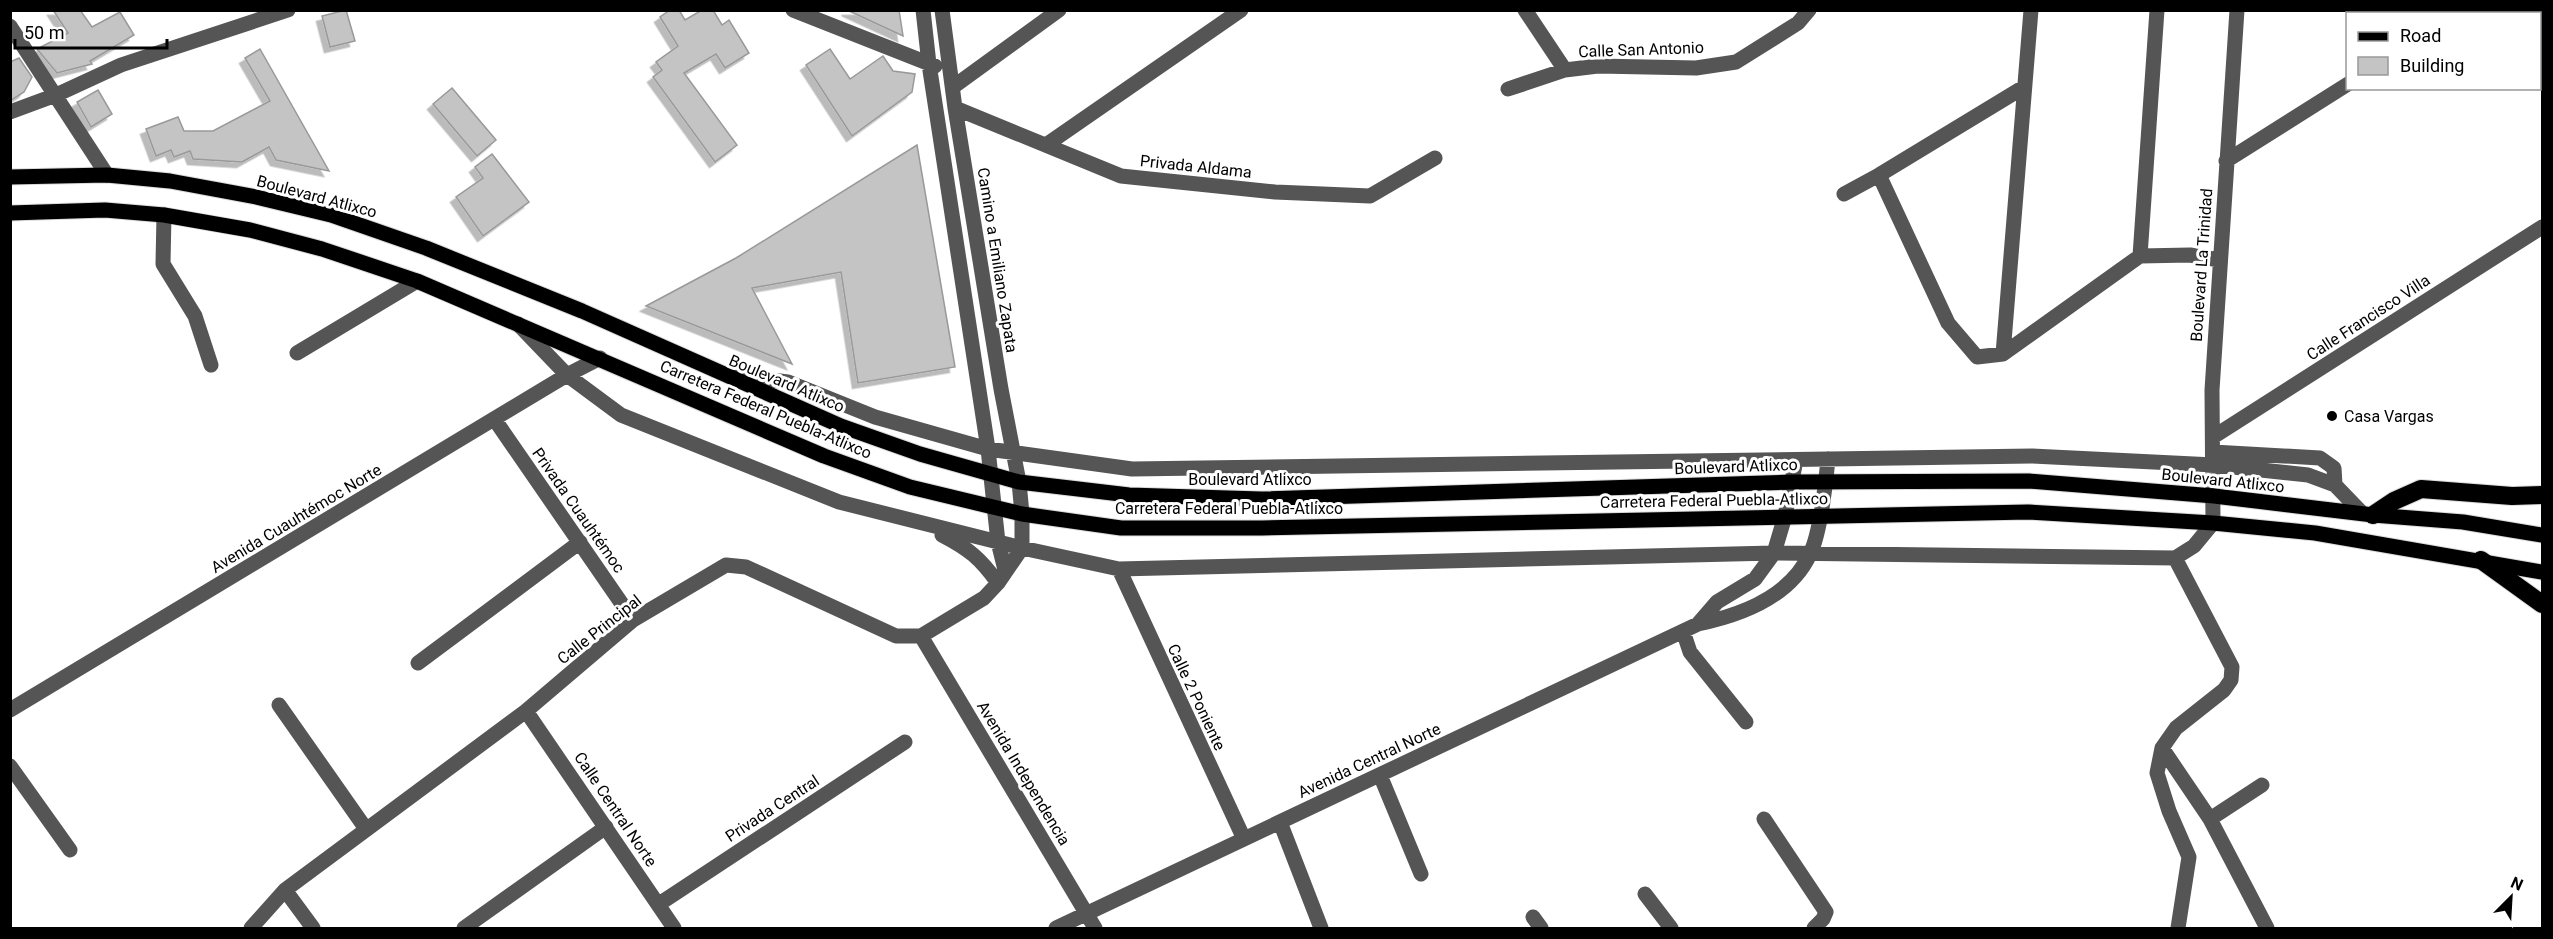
<svg xmlns="http://www.w3.org/2000/svg" width="2553" height="939" font-family="Roboto,sans-serif">
<defs>
<filter id="shadow"><feDropShadow dx="-5.5" dy="5.5" stdDeviation="0" flood-color="#0004"/></filter>
</defs>
<rect width="100%" height="100%" fill="#fff"/>
<path fill="#c4c4c4" stroke="#999" stroke-width="1.5" filter="url(#shadow)" d="M53 10H80L92 27 120 12 134 35 90 61 92 64 57 73 37 49 68 33Z
M346 10 355 41 330 47 322 16Z
M670 10H679L685 20 702 10H713L722 25 729 20 749 53 725 68 716 54 684 73 737 145 715 162 653 77 662 70 656 62 678 46 660 17Z
M847 10H899L903 36Z
M260 49 329 171 276 160 269 147 242 162 193 159 190 151 174 157 171 150 156 156 146 129 178 117 184 131H213L270 101 245 58Z
M830 49 850 79 883 56 893 71 915 74 912 92 852 136 806 65Z
M19 58 32 77 24 92 10 101V62Z
M452 88 496 140 477 156 433 104Z
M98 90 112 114 91 127 77 102Z
M917 145 955 367 858 383 841 272 752 288 792 364 646 306 736 258Z
M492 154 529 202 483 236 456 197 483 178 475 167Z"/>
<g fill="none" stroke-linecap="round" stroke-linejoin="round">
<g stroke="#dbdbdb" stroke-width="17">
<path id="major" d="M10 177 107 175 170 181 256 197 331 215 426 248 582 311 841 426 920 454 1019 482 1129 495 1261 499 1792 482 2029 481 2214 496 2373 515 2463 522 2542 535
M10 213 105 210 164 215 250 230 322 249 417 281 824 456 910 487 1022 514 1121 528H1262L2028 512 2213 523 2315 533 2542 572"/>
</g>
<g stroke="#dbdbdb" stroke-width="20">
<path id="highway" d="M2373 515 2394 501 2421 489 2512 496 2542 495
M2481 560 2542 604"/>
</g>
<path stroke="#555" stroke-width="15" d="M793 10 935 66
M923 10 929 64 988 449 998 542 1005 570
M1525 10 1565 70
M10 26 107 175
M953 87 1059 10
M1508 89 1565 70 1598 66 1696 68 1736 62 1798 23 1809 10
M955 108 1121 176 1275 192 1370 196 1435 158
M10 112 56 95 121 65 288 10
M1046 145 1241 10
M2226 161 2348 84
M1879 175 1948 323 1977 357 2003 354 2140 256 2190 255 2219 260
M1844 194 1879 175 2024 87
M164 215 163 264 195 316 211 365
M2140 256 2157 10
M518 324 567 375 621 415 839 502 1022 548 1119 569 1774 553 2175 558 2194 546 2213 523 2212 390 2237 10
M297 353 417 281
M2003 354 2031 10
M729 375 788 382 875 417 988 449 1132 469 2032 456 2214 465 2308 475 2335 485 2362 513
M495 420 633 620
M2213 437 2542 227
M2213 452 2320 458 2334 468 2335 485
M942 535C969 549 980 558 998 583
M2175 558 2232 667 2231 680 2224 690 2176 728 2162 748 2157 773 2169 811 2189 857 2178 928
M1119 569 1244 839
M1698 624 1717 602 1755 579 1774 553 1785 516 1796 460
M1683 631 1690 652 1746 722
M921 636 1095 928
M418 663 580 542
M279 705 366 829
M10 710 567 375 600 358
M526 711 674 928
M2162 748 2210 819 2262 785
M10 766 70 850
M1380 775 1421 874
M1764 819 1826 912 1823 919 1814 928
M2210 819 2267 928
M1280 822 1321 928
M285 890 313 928
M1645 894 1671 928
M659 904 905 742
M1533 917 1541 928
M251 928 285 890 526 711 633 620 726 565 746 567 896 636H921L984 598 998 583 1022 548V514L1019 482 1001 389 955 108 942 10
M464 928 606 827
M1056 928 1698 624C1742 615 1790 597 1810 554 1820 534 1826 483 1828 459"/>
<use href="#major" stroke="#000" stroke-width="15"/>
<use href="#highway" stroke="#000" stroke-width="18"/>
</g>
<circle fill="#000" stroke="#fff" stroke-width="2" cx="2332" cy="416" r="6"/>
<g text-anchor="middle" stroke-width="6" stroke-linejoin="round" paint-order="stroke">
<g font-size="16" fill="#000" stroke="#fff">
<text transform="translate(1641 49) rotate(-2)" y="6">Calle San Antonio</text>
<text transform="translate(1196 166) rotate(6)" y="6">Privada Aldama</text>
<text transform="translate(317 196) rotate(15)" y="6">Boulevard Atlixco</text>
<text transform="translate(998 260) rotate(81)" y="6">Camino a Emiliano Zapata</text>
<text transform="translate(2201 265) rotate(-86)" y="6">Boulevard La Trinidad</text>
<text transform="translate(2368 317) rotate(-33)" y="6">Calle Francisco Villa</text>
<text transform="translate(787 383) rotate(23)" y="6">Boulevard Atlixco</text>
<text transform="translate(766 409) rotate(23)" y="6">Carretera Federal Puebla-Atlixco</text>
<text transform="translate(1736 466) rotate(-2)" y="6">Boulevard Atlixco</text>
<text x="1250" y="485">Boulevard Atlixco</text>
<text transform="translate(2223 480) rotate(6)" y="6">Boulevard Atlixco</text>
<text transform="translate(1714 500) rotate(-1)" y="6">Carretera Federal Puebla-Atlixco</text>
<text x="1229" y="514">Carretera Federal Puebla-Atlixco</text>
<text transform="translate(579 510) rotate(55)" y="6">Privada Cuauhtémoc</text>
<text transform="translate(296 518) rotate(-31)" y="6">Avenida Cuauhtémoc Norte</text>
<text transform="translate(599 629) rotate(-38)" y="6">Calle Principal</text>
<text transform="translate(1197 697) rotate(65)" y="6">Calle 2 Poniente</text>
<text transform="translate(1369 760) rotate(-25)" y="6">Avenida Central Norte</text>
<text transform="translate(1024 773) rotate(59)" y="6">Avenida Independencia</text>
<text transform="translate(772 808) rotate(-33)" y="6">Privada Central</text>
<text transform="translate(616 809) rotate(56)" y="6">Calle Central Norte</text>
</g>
<g font-size="16" fill="#000" stroke="#fff" text-anchor="start">
<text x="2344" y="422">Casa Vargas</text>
</g>
</g>
<rect width="2553" height="939" fill="none" stroke="#000000" stroke-width="24"/>
<rect x="2346" y="12" width="195" height="78" fill="#ffffff" stroke="#999999" stroke-width="1.5"/>
<rect x="2358" y="32" width="30" height="9" fill="#000000" stroke="#999999" stroke-width="1.5"/>
<text x="2400" y="42" font-size="18" fill="#000000">Road</text>
<rect x="2358" y="57" width="30" height="18" fill="#c4c4c4" stroke="#999999" stroke-width="1.5"/>
<text x="2400" y="72" font-size="18" fill="#000000">Building</text>
<g transform="translate(2511 897) rotate(24)" stroke="#ffffff" stroke-width="4.5" paint-order="stroke">
<path d="M0-4.5L10 22L0 15L-10 22Z" fill="#000000"/>
<text y="-9" font-size="16" font-weight="bold" text-anchor="middle" fill="#000000">N</text>
</g>
<path d="M15 39v9h152v-9" fill="none" stroke="#000000" stroke-width="3"/>
<text x="24" y="39" font-size="18" fill="#000000" stroke="#ffffff" stroke-width="4.5" paint-order="stroke">50 m</text>
</svg>
